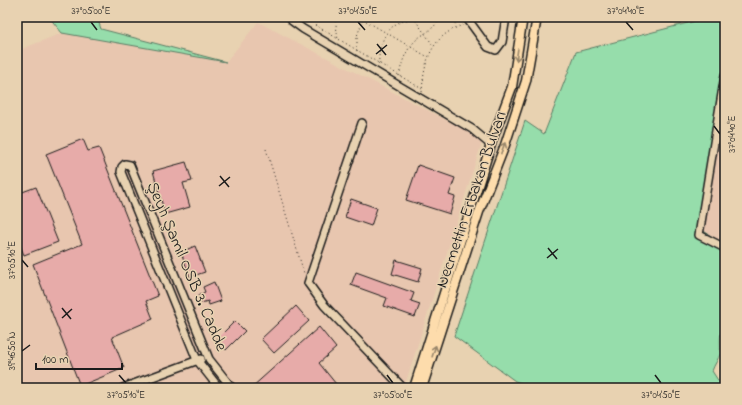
<svg xmlns="http://www.w3.org/2000/svg" width="742" height="405" font-family="'Indie Flower',sans-serif">
<rect width="100%" height="100%" fill="#e8d2b1"/>
<filter id="ink" filterUnits="userSpaceOnUse"><feTurbulence type="fractalNoise" baseFrequency=".025" numOctaves="2"/><feDisplacementMap in="SourceGraphic" scale="8" xChannelSelector="R" yChannelSelector="G"/><feConvolveMatrix kernelMatrix="1 2 1 2 8 2 1 2 1" color-interpolation-filters="sRGB"/></filter>
<g filter="url(#ink)">
<path fill="#e8c6af" d="M258 22 483 139 404 388H17V51L62 33 226 62Z
M725 98V245L702 230Z"/>
<path fill="#96ddab" stroke="#597c64" d="M49 17H97L101 29 226 62 62 33Z
M711 17H725V98L702 230 725 245V328H722C719 337 721 345 720 354 719 358 714 365 712 371L723 388H537L515 381 454 336 525 121 544 134 576 52Z"/>
<path fill="#e7aba9" stroke="#1c1c1c" d="M83 139 88 151 99 148 158 296 146 301 153 319 112 337 124 368 80 386 33 264 82 244 46 154Z
M186 162 192 181 183 183 190 207 165 214 153 171Z
M418 165 455 178 449 195 455 197 450 214 406 200Z
M36 187 58 242 24 255 17 237V194Z
M351 199 377 208 371 226 345 217Z
M195 246 205 272 190 277 181 252Z
M396 260 422 268 418 282 392 274Z
M356 272 414 293 411 301 420 304 415 317 384 306 387 298 351 285Z
M214 282 221 301 209 305 208 301 201 303 199 295 205 292 203 287Z
M296 306 309 321 274 353 261 339Z
M235 321 245 331 226 350 216 340Z
M319 327 336 348 319 363 336 384 332 388H251Z"/>
<g fill="none" stroke-linecap="round" stroke-linejoin="round">
<g stroke="#1c1c1c" stroke-width="10">
<path id="minor" d="M290 17 292 21 303 29 472 129 491 145
M466 17 488 47 496 50 502 42 506 17
M725 75 699 235 725 248
M362 123 308 283 324 305 403 388
M123 388 201 359
M219 388 197 360 121 172 122 167 125 164 130 165 209 359 232 388"/>
</g>
<g stroke="#1c1c1c" stroke-width="11">
<path id="major" d="M414 388 494 135 512 87 523 17
M422 388 479 212 505 145 526 81 537 17"/>
</g>
<path stroke="#1c1c1c" stroke-width="1" stroke-dasharray="1 3" stroke-linecap="butt" d="M315 17V25L422 89
M335 17 338 40
M359 17 428 57
M450 17 457 26
M477 20 486 17
M357 51V36L364 17
M379 64C378 49 383 33 396 24 401 21 408 20 413 17L433 45
M399 76C402 60 407 46 421 36 429 31 436 26 441 17
M422 92C424 61 431 36 463 25
M266 149 304 273"/>
<use href="#minor" stroke="#e8d2b1" stroke-width="7"/>
<use href="#major" stroke="#fddcac" stroke-width="8"/>
</g>
<defs><path id="oneway-shaft" d="M-6 0H5M1.5-3L5.5 0L1.5 3" fill="none" stroke-width="1.6" stroke-linecap="round" stroke-linejoin="round"/></defs>
<g stroke="#98866b">
<use href="#oneway-shaft" transform="translate(517 55) rotate(98)"/>
<use href="#oneway-shaft" transform="translate(503 148) rotate(-69)"/>
<use href="#oneway-shaft" transform="translate(434 351) rotate(-72)"/>
</g>
</g>
<path fill="none" stroke="#1c1c1c" stroke-width="1.5" d="M91 22 97 30M358 22 365 30M626 22 633 30M377 44 386 55M376 54 387 45M714 126 720 134M220 176 229 187M219 186 230 177M548 248 557 259M547 258 558 249M22 260 28 267M62 308 71 319M62 318 72 309M22 351 30 345M119 375 126 383M387 375 393 383M655 375 661 383"/>
<g text-anchor="middle" stroke-width="3" stroke-linejoin="round" paint-order="stroke">
<g font-size="17" fill="#1c1c1c" stroke="#e8d2b1">
<text transform="translate(470 199) rotate(-71)" y="6">Necmettin Erbakan Bulvarı</text>
<text transform="translate(188 266) rotate(67)" y="6">Şeyh Şamil OSB 3. Cadde</text>
</g>
</g>
<rect width="742" height="405" fill="none" stroke="#e8d2b1" stroke-width="44"/>
<path d="M36 363v6h86v-6" fill="none" stroke="#1c1c1c" stroke-width="2"/>
<text x="42" y="363" font-size="12" fill="#1c1c1c" stroke="#e8d2b1" stroke-width="3" paint-order="stroke">100 m</text>
<rect x="22" y="22" width="698" height="361" fill="none" stroke="#1c1c1c" stroke-width="1.5"/>
<g font-size="10" text-anchor="middle" fill="#1c1c1c">
<text x="91" y="14">37°05'00"E</text>
<text x="358" y="14">37°04'50"E</text>
<text x="626" y="14">37°04'40"E</text>
<text transform="translate(731 134) rotate(-90)" y="4">37°04'40"E</text>
<text transform="translate(11 260) rotate(-90)" y="4">37°05'10"E</text>
<text transform="translate(11 351) rotate(-90)" y="4">39°46'50"N</text>
<text x="126" y="398">37°05'10"E</text>
<text x="393" y="398">37°05'00"E</text>
<text x="661" y="398">37°04'50"E</text>
</g>
</svg>
